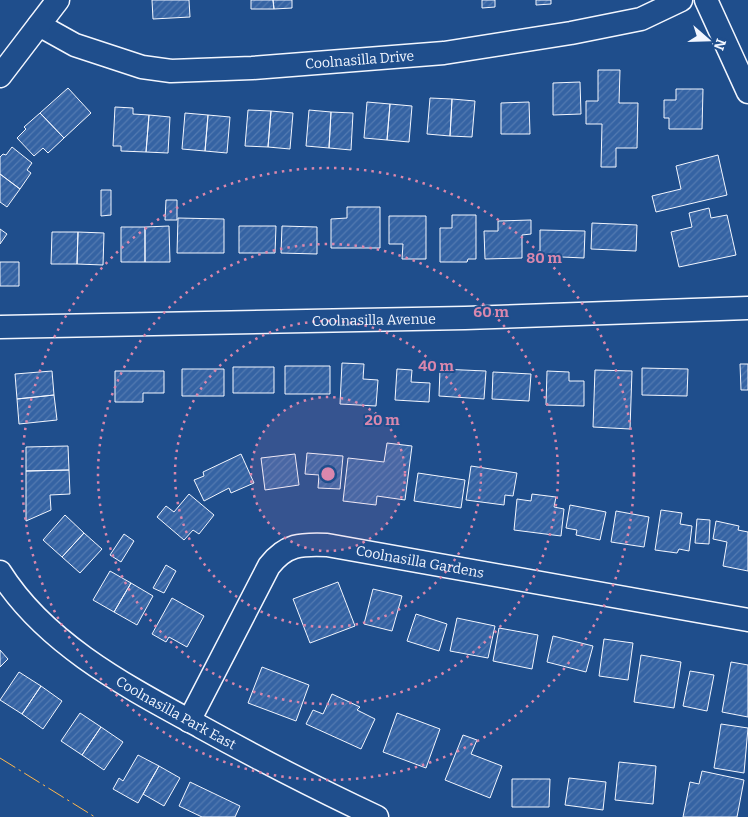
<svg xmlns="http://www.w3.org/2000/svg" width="748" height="817" font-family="Bitter,serif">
<defs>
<pattern id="building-hatch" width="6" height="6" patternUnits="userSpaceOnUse" patternTransform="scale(1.25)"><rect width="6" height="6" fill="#3563a3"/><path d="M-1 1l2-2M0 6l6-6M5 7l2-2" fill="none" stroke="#537ab1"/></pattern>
</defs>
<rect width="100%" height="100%" fill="#1f4e8c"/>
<path fill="url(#building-hatch)" stroke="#f2f6ff" d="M152 0H189L190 17 153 19Z
M251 0H273L274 9H251Z
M273 0H292V8L274 9Z
M482 0H495V7L482 8Z
M536 0H551V4L536 5Z
M598 70H620L619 103H638L637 148H616V167H601L602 124H586V101H598Z
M580 82 581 114 553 115V83Z
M68 88 91 113 64 138 40 113Z
M676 89H703L702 129H669V118H664V100H676Z
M430 98 452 99 450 136 427 134Z
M452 99 475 101 472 137 450 136Z
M367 102 390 104 387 140 364 138Z
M529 102 530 134H501V103Z
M390 104 412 106 409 142 387 140Z
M115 107 133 108V114L149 115 146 152 121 151V146H113Z
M248 110 271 111 268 147 245 146Z
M309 110 331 112 329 148 306 146Z
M271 111 293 113 290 149 268 147Z
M331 112 353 113 351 150 329 148Z
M40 113 64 138 48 153 43 148 34 156 17 138 26 129 24 127Z
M185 113 208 115 205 151 182 149Z
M149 115 170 117 168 153 146 152Z
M208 115 230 117 227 153 205 151Z
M12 147 32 163 27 170 31 173 20 189 0 174V157L3 154 6 155Z
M718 155 727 195 656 212 652 196 681 189 676 166Z
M0 174 20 189 7 207 0 202Z
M101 190H111V215L101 216Z
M166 200H177V220H165Z
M347 207H380V248H331V219L347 218Z
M709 208 711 218 727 215 736 255 679 267 671 232 692 227 689 213Z
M452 215H476V259H468L467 262H440V228H452Z
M389 216H426V259H402L403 244H389Z
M178 218 224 219V253H177Z
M531 220V234L522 235V258L485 259 484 231H498V221Z
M592 223 637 225 636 251 591 249Z
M169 226 170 262H145V227Z
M239 226H276L275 253H239Z
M282 226 317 227V254L281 253Z
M121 227H145V262H121Z
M0 229 7 234 0 244Z
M540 230 585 231 584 258 540 256Z
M52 232H78L77 264H51Z
M78 232 104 233 103 265 77 264Z
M0 262H19V286H0Z
M342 363 364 364 363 379 378 380 376 406 340 404Z
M740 364H748V390H741Z
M285 366H330V394H285Z
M233 367H274V393H233Z
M642 368 688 369 687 396 642 395Z
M182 369H224V396H182Z
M397 369 412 370 411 382 430 383 429 402 395 400Z
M440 369 486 371 484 399 439 396Z
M595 370 632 371 630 429 593 427Z
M52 371 54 395 17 399 15 374Z
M115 371H164V393H143V402H115Z
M547 371 569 372V381H584V406L546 405Z
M493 372 531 374 529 401 492 399Z
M54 395 57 420 19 424 17 399Z
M387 443 412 446 405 500 377 496 376 505 343 501 348 458 384 462Z
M68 446 69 470 26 471V447Z
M307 453 343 456 340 489 318 488 319 475 305 474Z
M241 454 254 483 231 493 229 488 204 501 194 480 204 476 203 472Z
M295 454 299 485 265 490 261 458Z
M471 466 517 473 513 496 505 495 504 505 466 500Z
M69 470 70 494 50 495 51 510 26 521V471Z
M418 473 465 480 461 508 414 501Z
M189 494 214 515 199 534 193 530 184 540 157 517 166 506 174 512Z
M532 494 556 497 554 507 564 509 561 536 514 530 517 499 531 501Z
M570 505 606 512 600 540 576 535 577 530 566 528Z
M661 510 682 513 680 524 692 526 689 551 679 549 677 553 655 550Z
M616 511 649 517 644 547 611 542Z
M65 515 84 533 62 557 43 540Z
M697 519 710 520 709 544 695 543Z
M716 521 739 526 738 530 748 532V571L723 566 727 542 713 539Z
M84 533 102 549 80 573 62 557Z
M124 534 134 541 121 562 110 555Z
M166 565 176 571 164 593 153 588Z
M110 571 131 583 114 612 93 600Z
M338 582 355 626 310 643 293 599Z
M131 583 153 596 137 625 114 612Z
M373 589 402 596 392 631 364 624Z
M172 598 204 616 187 647 169 637 166 642 152 634Z
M416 614 447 624 439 651 407 641Z
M457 618 495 626 488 658 450 651Z
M499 628 538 635 532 669 493 661Z
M553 636 593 646 586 672 547 662Z
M604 639 633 643 628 680 599 676Z
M0 650 8 659 0 667Z
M641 655 681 662 674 708 634 702Z
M731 662 748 665V717L722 712Z
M262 667 309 685 296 721 248 703Z
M690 671 714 675 707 711 683 706Z
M19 672 41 686 22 714 0 700Z
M41 686 62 701 43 729 22 714Z
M332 694 360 707 357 710 375 719 361 749 306 724 313 710 323 714Z
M80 713 101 727 82 755 61 741Z
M397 713 440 729 426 768 383 752Z
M721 724 748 728 744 773 714 768Z
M101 727 123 742 104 770 82 755Z
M463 735 477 740 471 754 502 766 490 798 445 780Z
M138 755 159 766 138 803 113 789 119 778 123 781Z
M619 762 656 766 653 804 615 800Z
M159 766 180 778 164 806 143 794Z
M702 771 744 780 737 817H683L690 782 699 784Z
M569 778 606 782 603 810 565 805Z
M512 779H550L549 807H512Z
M190 782 240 806 235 817H202L179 806Z"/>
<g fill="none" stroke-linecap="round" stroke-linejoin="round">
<g stroke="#f2f6ff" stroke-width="25">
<g id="minor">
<path d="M706 0 748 92"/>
<path id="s1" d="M39 25 75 45 142 67 171 71 252 68 444 53 571 33 641 19 681 0"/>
<path d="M0 76 58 0"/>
<path id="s2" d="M0 327 465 318 748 308"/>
<path id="s3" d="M0 572C46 645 128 687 201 727 259 759 317 789 377 817"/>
<path id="s4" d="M189 721 269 566C286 544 301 544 327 545L748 620"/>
</g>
</g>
<use href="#minor" stroke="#1f4e8c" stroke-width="22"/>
<path stroke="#ffb74d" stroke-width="1" stroke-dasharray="18 4 2.5 4" stroke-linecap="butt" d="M0 758 95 817"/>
</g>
<circle cx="328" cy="474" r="77" fill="#da87ad" fill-opacity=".12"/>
<g fill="none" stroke="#da87ad" stroke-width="2.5" stroke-dasharray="2.5 5">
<circle cx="328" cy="474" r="77"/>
<circle cx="328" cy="474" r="153"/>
<circle cx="328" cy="474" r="230"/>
<circle cx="328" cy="474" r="306"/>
</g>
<g text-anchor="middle" stroke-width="4" stroke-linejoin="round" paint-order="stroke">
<g font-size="14" fill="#f2f6ff" stroke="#1f4e8c">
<text dy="5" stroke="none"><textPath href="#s1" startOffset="330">Coolnasilla Drive</textPath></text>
<text dy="5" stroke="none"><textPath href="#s2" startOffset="374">Coolnasilla Avenue</textPath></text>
<text dy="5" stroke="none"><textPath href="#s4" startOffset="334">Coolnasilla Gardens</textPath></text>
<text dy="5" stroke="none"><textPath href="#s3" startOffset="228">Coolnasilla Park East</textPath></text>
</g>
</g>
<circle cx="328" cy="474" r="8" fill="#da87ad" stroke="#1f4e8c" stroke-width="2.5"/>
<g font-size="15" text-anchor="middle" font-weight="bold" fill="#da87ad" stroke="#1f4e8c" stroke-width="4" stroke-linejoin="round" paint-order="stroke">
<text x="544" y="263">80 m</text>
<text x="491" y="317">60 m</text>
<text x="436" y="371">40 m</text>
<text x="382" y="425">20 m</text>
</g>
<g transform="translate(708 40) rotate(110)" stroke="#1f4e8c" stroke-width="4" paint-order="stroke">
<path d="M0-4L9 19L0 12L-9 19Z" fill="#f2f6ff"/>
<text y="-8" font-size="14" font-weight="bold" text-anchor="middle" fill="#f2f6ff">N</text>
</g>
</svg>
